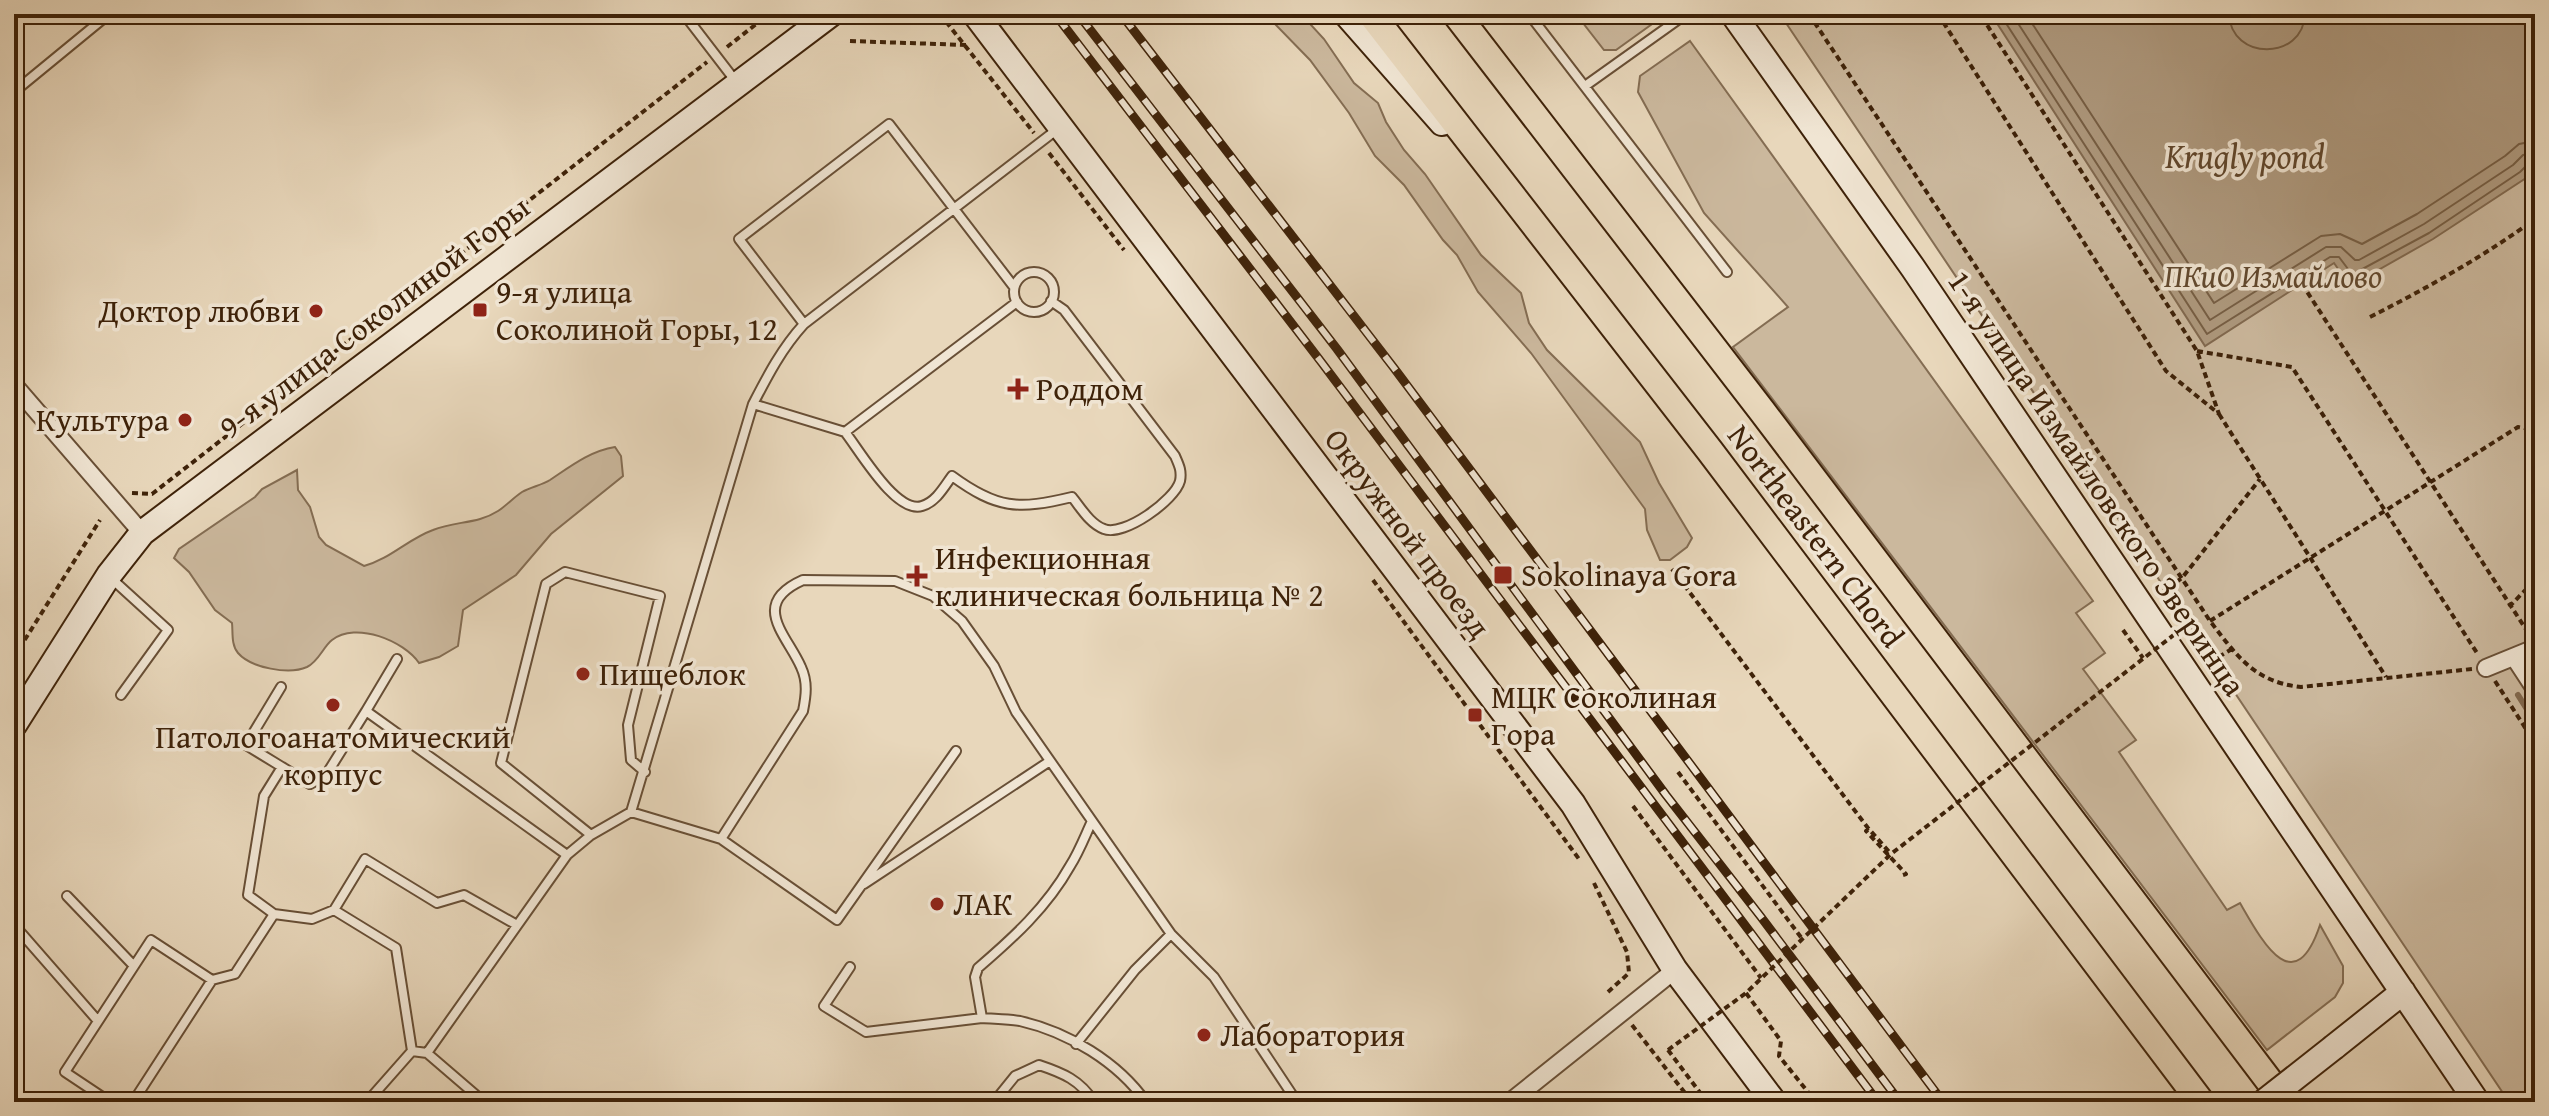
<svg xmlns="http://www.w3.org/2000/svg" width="2549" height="1116" font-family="'Gentium Book Plus',serif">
<rect width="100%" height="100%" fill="#e8d7bb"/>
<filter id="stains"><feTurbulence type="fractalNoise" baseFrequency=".0025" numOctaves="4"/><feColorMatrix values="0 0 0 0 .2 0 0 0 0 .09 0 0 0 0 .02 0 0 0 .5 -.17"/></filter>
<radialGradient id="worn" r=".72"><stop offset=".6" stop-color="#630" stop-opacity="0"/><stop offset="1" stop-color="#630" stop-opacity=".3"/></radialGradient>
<path fill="#cbb89d" stroke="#846d53" stroke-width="2" d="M1268 14H1301L1324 39 1354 83 1378 103 1386 122 1404 150 1425 174 1481 255 1521 293 1529 323 1547 350 1640 442 1659 483 1692 538 1687 547 1670 560H1660L1647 530 1645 509 1531 353 1478 292 1457 255 1443 240 1404 185 1375 156 1349 113 1310 60 1271 20Z
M1576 14H1666L1616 50H1604Z
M1780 14H2535V1102H2509Z
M1690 41 2093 601 2076 613 2105 653 2083 669 2136 740 2119 752 2227 910 2240 903C2262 941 2294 1002 2320 925L2343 966V983L2335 997 2267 1050 1733 347 1788 307 1704 213 1638 92 1640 76Z
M615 447 621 456 623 476 551 534 516 575 463 610 458 646 439 657 419 663C404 641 356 621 332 640 323 647 319 661 307 667 289 675 251 668 238 653 231 645 233 632 232 623L215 610 189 572 174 558 179 549 255 497 262 489 297 470 298 490 310 507 319 537 326 545 364 566C390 559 408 539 433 530 455 521 478 524 498 511 506 506 513 498 522 492 531 487 542 485 550 480 571 466 590 451 615 447Z"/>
<path fill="#ae997e" stroke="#81694f" stroke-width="2" d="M1991 14H2254L2265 20 2288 14H2535V167L2526 178 2433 239 2350 286 2334 263 2205 346Z"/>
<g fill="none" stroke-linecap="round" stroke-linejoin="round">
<path stroke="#765e44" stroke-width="2" d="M2000 14 2207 334 2330 257H2339L2351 273H2355L2429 233 2520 172 2528 164 2535 163
M2012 14 2210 320 2326 247H2341L2355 260H2359L2424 224 2513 165 2523 155 2535 153
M2026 14 2214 303 2321 236 2340 234 2362 244 2417 214 2505 156 2519 144 2535 141
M2229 14C2231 61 2303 61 2305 14"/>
<path stroke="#81694f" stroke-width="6" d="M2518 695 2535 722"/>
<g stroke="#684f36" stroke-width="12">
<path id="lane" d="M684 14 737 83
M1529 14 1727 272
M1585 86 1686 14
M14 92 109 14
M1014 292a20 20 0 1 1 40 0a20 20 0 1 1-40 0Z
M804 324 739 239 889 124 1014 287
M753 404 845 432 1017 302
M845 432C860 451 896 514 922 506 936 502 944 487 952 476 997 509 1018 510 1072 497 1081 508 1090 524 1104 529 1124 537 1175 500 1180 481 1182 471 1179 465 1175 456L1064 310 1051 301
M112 579 168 630 121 695
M281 687 246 745 282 767
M366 711 397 659
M956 751 837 920 721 839 803 711C806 696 808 682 801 667 787 635 749 604 803 580L895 581 933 596 962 621 994 666 1016 712 1171 934 1214 977 1297 1102
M631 812 753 404C768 375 782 348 804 324L1059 128
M1092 821C1085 836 1079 852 1070 866 1047 907 1013 938 978 968L975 977 982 1018C995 1019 1008 1019 1020 1021 1068 1032 1118 1062 1146 1102
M591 835 501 763 546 584 565 572 660 596 628 725 631 760 645 772
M864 884 1050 761
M67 896 134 966
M334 910 365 859 437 903 464 895 517 925
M274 914 248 895 264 796 282 767 310 784 326 775 366 711 567 855
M15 926 98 1021
M850 967 824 1006 866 1032 982 1018
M212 980 235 974 274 914 312 919 334 910 396 948 412 1051
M1076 1044 1135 970 1171 934
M427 1053 567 855 591 835 631 812 721 839
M110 1102 65 1072 151 940 212 980 133 1102
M367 1102 412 1051 427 1053 484 1102
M994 1102 1015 1076 1039 1065C1063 1073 1080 1080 1094 1102"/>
</g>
<g stroke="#684f36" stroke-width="20">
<path id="street" d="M14 385 142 533
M2514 657 2535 689
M2486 668 2535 648
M1510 1102 1675 970"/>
</g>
<g stroke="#3e2209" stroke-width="28">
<path id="secondary" d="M975 14 1573 804 1675 970 1774 1102
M1346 14 1442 123
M1733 14 1913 268 2477 1102
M14 725 109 575 142 533 831 14
M2334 1047 2403 992"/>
</g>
<g stroke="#3e2209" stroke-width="30">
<path id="primary" d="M1371 14 1710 451 2201 1102
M1456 14 1762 411 2285 1102"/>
</g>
<path stroke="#3e2209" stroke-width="4" stroke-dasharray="6 4" stroke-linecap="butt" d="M940 14 1034 133
M1809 14 2210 621C2237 656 2254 682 2301 687L2472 669
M1938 14 2166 371 2219 414 2197 351 1980 14
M850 41 966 45
M727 47 769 14
M1049 153 1124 250
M2302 284 2529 634
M2370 317C2427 288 2483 257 2535 219
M2197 351 2292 367 2477 653
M2219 414 2386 677
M132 493 152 494 707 62
M1672 569 1868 828 1891 854
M1373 580 1579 859
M2160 594 2182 578 2260 479
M2509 607 2535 580
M2210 621 2518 427 2535 430
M2123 630 2143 658
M14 657 100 520
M2210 662 2232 649
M2495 681 2535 743
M1678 772 1803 940
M1633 806 1761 978
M1868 828 1866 831 1906 874 1903 875
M1594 883 1627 952 1629 973 1608 992
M1746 993 1781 1041 1779 1056 1816 1102
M1632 1025 1692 1102
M1668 1050 1707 1102"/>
<use href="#lane" stroke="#f0e5d3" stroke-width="8"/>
<use href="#street" stroke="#f0e5d3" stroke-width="16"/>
<use href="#secondary" stroke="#f0e5d3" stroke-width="24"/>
<use href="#primary" stroke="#e8d7bb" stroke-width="26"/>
<g stroke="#3e2209" stroke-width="9">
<path id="rail" d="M1055 14 1322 363 1878 1102
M1078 14 1337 349 1666 795 1761 917 1900 1102
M1121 14 1394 368 1943 1102"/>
</g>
<use href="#rail" stroke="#f0e5d3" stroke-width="6" stroke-dasharray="18" stroke-linecap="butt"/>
<g stroke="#3e2209" stroke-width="28" stroke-linecap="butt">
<path id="secondary-bridge" d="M2264 1102 2334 1047"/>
</g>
<path stroke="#3e2209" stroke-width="4" stroke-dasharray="6 4" stroke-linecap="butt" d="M1668 1050 1746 993 1891 854 2184 627"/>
<use href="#secondary-bridge" stroke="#f0e5d3" stroke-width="24"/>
</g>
<g fill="#8f2418" stroke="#f0e5d3" stroke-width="3">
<rect x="472" y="302" width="16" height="16" rx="4"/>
<circle cx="316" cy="311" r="8"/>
<path d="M1014 377h8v8h8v8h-8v8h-8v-8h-8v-8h8z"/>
<circle cx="185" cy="420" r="8"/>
<rect x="1493" y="565" width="20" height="20" rx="4"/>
<path d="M913 564h8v8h8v8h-8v8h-8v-8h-8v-8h8z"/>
<circle cx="583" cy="674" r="8"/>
<circle cx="333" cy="705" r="8"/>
<rect x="1467" y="707" width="16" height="16" rx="4"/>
<circle cx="937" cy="904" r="8"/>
<circle cx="1204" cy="1035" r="8"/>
</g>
<g text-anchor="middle" stroke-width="7" stroke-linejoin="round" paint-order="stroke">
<g font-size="32" font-style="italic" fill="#61482e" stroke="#f0e5d3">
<text x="2273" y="287">ПКиО Измайлово</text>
</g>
<g font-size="32" fill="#3e2209" stroke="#f0e5d3" text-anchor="start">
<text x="496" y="303">9-я улица<tspan x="496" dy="37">Соколиной Горы, 12</tspan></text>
<text x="300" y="322" text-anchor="end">Доктор любви</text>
<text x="1036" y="400">Роддом</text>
<text x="169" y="431" text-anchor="end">Культура</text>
<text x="935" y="569">Инфекционная<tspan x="935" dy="37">клиническая больница № 2</tspan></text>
<text x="1521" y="586">Sokolinaya Gora</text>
<text x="599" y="685">Пищеблок</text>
<text x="1491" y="708">МЦК Соколиная<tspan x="1491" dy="37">Гора</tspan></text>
<text x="333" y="748" text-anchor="middle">Патологоанатомический<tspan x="333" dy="37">корпус</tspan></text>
<text x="953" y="915">ЛАК</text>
<text x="1220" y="1046">Лаборатория</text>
</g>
<g font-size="32" fill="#3e2209" stroke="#f0e5d3">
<text transform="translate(374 317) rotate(-37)" y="11">9-я улица Соколиной Горы</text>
<text transform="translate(2097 483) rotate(56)" y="11">1-я улица Измайловского Зверинца</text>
<text transform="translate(1408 533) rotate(53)" y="11">Окружной проезд</text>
<text transform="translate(1816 536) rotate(53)" y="11">Northeastern Chord</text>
</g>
<g font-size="34" font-style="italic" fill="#60462c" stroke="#f0e5d3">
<text x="2245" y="168">Krugly pond</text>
</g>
</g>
<rect width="2549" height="1116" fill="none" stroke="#e8d7bb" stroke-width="48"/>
<rect x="16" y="16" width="2517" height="1084" fill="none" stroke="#3e2209" stroke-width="4"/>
<rect x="24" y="24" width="2501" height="1068" fill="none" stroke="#3e2209" stroke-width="2"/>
<rect width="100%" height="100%" filter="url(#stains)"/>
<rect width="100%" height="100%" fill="url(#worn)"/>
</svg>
